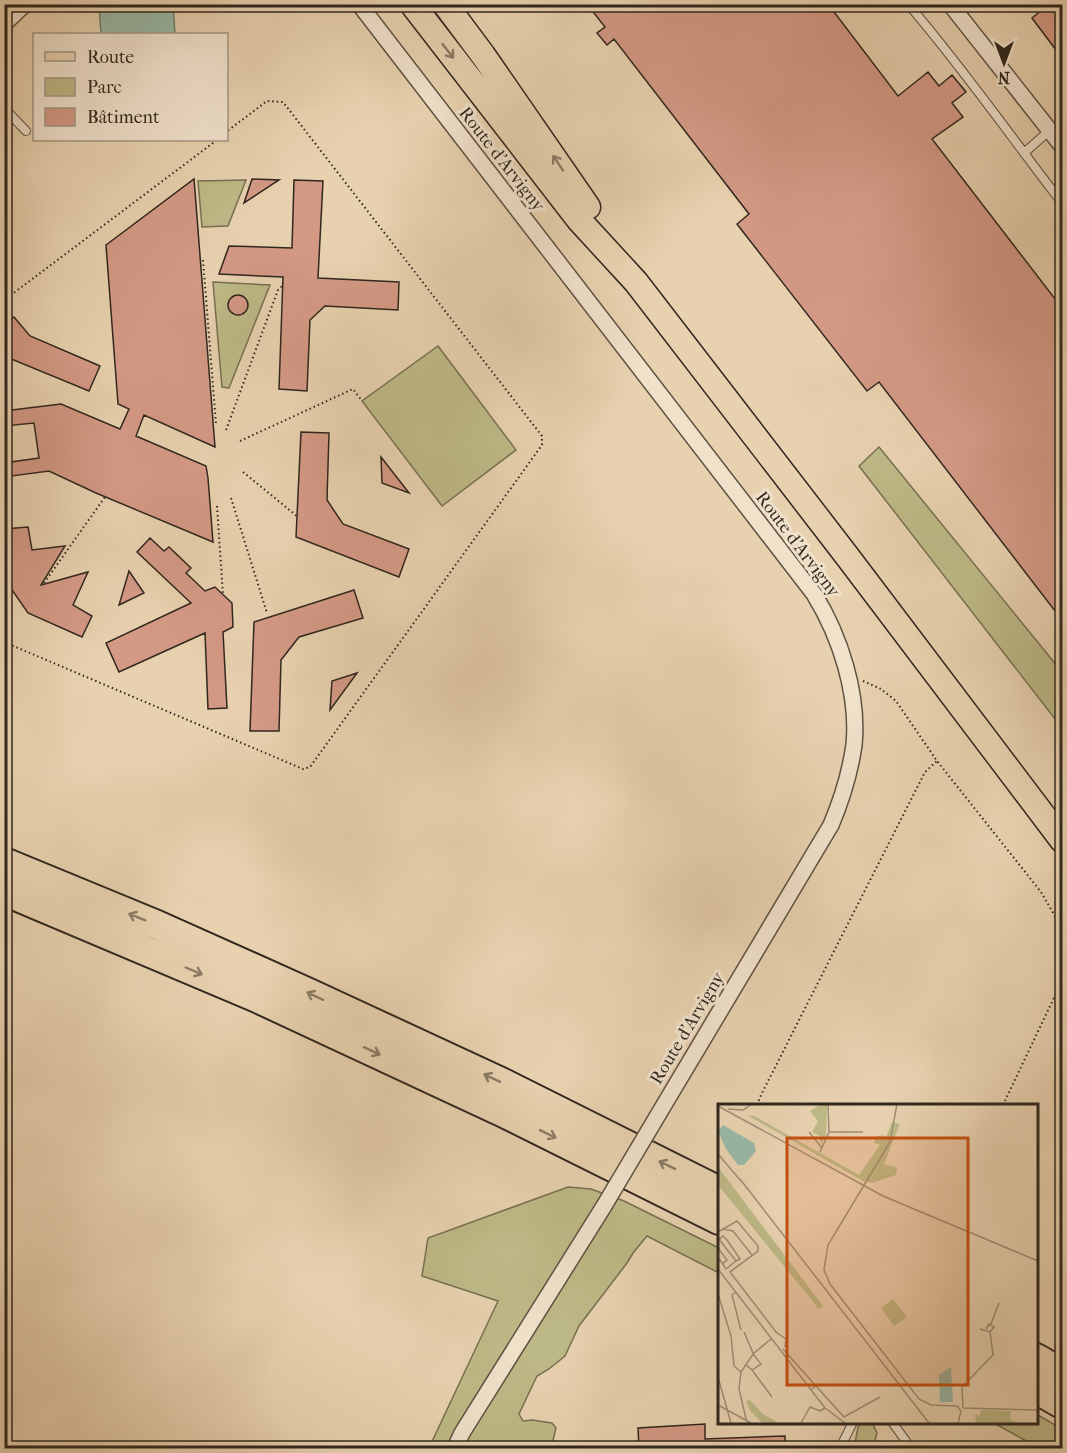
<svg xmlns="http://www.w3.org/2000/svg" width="1067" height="1453" font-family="'IM FELL French Canon',serif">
<rect width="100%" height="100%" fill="#e8d1af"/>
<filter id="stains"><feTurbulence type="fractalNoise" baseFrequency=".00333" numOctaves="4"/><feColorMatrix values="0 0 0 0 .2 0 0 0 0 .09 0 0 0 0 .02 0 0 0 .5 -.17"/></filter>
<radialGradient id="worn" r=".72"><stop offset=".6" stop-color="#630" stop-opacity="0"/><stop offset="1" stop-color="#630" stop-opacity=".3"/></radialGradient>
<path fill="#bdb986" stroke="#767052" stroke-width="1.5" d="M246 180 228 226 202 227 198 181Z
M213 282 270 285 229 388 222 387Z
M438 346 516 450 442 506 362 401Z
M879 447 1062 672V728L859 466Z
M568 1187 591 1189 624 1201 719 1248V1273L647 1236 633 1253 627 1263 579 1326 565 1356 549 1369 537 1376 519 1414 523 1421 532 1420 552 1423 556 1428 553 1440 555 1448H499L489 1444 488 1448H429L498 1301 422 1276 428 1238Z
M1036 1414 1062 1429V1448H1039L992 1422H1036Z
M862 1422H872L877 1433 873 1448H854L858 1427Z"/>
<path fill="#98b8a6" stroke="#6e7e70" stroke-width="1.5" d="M99 5H173L175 34H101Z"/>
<path fill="#d49985" stroke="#30271e" stroke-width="1.5" d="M587 4H828L898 96 928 72 939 86 952 75 966 92 952 103 963 117 932 139 1062 308V620L879 382 867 391 737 224 749 214 614 39 607 45 597 33 605 27Z
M1049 4H1062V58L1032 18Z
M194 179 215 447 144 415 136 436 206 466 208 478 213 542 96 493 49 471 4 477V463L39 458 34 423 4 426V411L61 404 120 429 129 409 118 404 106 245Z
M252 179 279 180 244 203Z
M294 180 323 181 318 278 399 282 398 310 325 306 310 320 307 391 279 389 283 277 219 274 229 246 292 248Z
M228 305a10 10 0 1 1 20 0a10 10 0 1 1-20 0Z
M14 317 30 336 100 366 89 391 4 356V325Z
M301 432 329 433 327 500 343 524 409 549 399 577 296 537Z
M381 457 409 493 382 483Z
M28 527 32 550 65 546 41 585 88 572 73 605 92 616 82 637 28 613 10 587 4 529Z
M150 538 164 551 169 547 191 568 186 573 205 591 215 587 232 603 233 627 223 632 227 708 208 709 205 633 119 672 106 643 191 603 137 552Z
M129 571 144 593 119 605Z
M354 590 363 618 299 637 281 660 279 731H250L254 622Z
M357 673 330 710 332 681Z
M705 1424V1439L785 1436V1449H639L638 1428Z"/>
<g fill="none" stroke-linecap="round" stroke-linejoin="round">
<g stroke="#5e5242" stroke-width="10">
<path id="service" d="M908 4C963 68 1011 137 1062 203
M4 108 26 131
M1024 153 1050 130
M892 1422 911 1448
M840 1448 853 1422"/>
</g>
<g stroke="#5e5242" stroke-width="18">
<path id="minor" d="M359 4 814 594C840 636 859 694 854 745 850 773 842 799 831 825L658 1115
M950 4 1062 146
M4 24 25 4
M455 1448 462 1433 604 1206"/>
</g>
<g stroke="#30271e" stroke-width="27">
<path id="primary" d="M412 4 579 220 636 282 847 556 1062 840
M445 4 483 55 588 207"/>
</g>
<g stroke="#30271e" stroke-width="32">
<path id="motorway" d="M4 862 157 925 309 993 501 1082 719 1191
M4 891 255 997 502 1112 719 1220
M1036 1358 1062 1373
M1036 1389 1062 1404"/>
</g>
<path stroke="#30271e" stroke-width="2" stroke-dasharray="1.5 3" stroke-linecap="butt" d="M203 260 216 424
M7 298 217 140
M226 430 278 290 283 285
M240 441 353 389 362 401
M243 472 298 517
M231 498 267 613
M217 506 223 595
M44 583 105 497
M4 642 303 769 310 767 542 445V436L283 102 267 101 226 132
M863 681 881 689 896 701 937 761 1041 892 1059 923 1062 934
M757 1105 761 1095 925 772 937 761
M1003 1105 1062 981"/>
<use href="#service" stroke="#f0e1cb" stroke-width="8"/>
<use href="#minor" stroke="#f0e1cb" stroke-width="15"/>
<use href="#primary" stroke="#e8d1af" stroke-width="24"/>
<use href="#motorway" stroke="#e8d1af" stroke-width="28"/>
<g stroke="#5e5242" stroke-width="18" stroke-linecap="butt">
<path id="minor-bridge" d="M604 1206 658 1115"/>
</g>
<use href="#minor-bridge" stroke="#f0e1cb" stroke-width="15"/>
</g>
<defs><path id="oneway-shaft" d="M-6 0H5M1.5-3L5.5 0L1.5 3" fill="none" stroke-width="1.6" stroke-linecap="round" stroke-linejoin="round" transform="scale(1.5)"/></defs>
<g stroke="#8c7c66">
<use href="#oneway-shaft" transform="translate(448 51) rotate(52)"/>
<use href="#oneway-shaft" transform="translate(558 163) rotate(-124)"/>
<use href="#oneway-shaft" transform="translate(137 917) rotate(-158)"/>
<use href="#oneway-shaft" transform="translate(194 971) rotate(23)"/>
<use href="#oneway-shaft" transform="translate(315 996) rotate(-155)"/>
<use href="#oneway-shaft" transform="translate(372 1051) rotate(25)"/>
<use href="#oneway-shaft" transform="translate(492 1078) rotate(-155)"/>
<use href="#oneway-shaft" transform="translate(548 1134) rotate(26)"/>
<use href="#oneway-shaft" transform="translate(667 1165) rotate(-154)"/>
</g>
<g text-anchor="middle" stroke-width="6" stroke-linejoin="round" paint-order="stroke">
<g font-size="18" fill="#30271e" stroke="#f0e1cb">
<text transform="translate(502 159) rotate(52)" y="6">Route d'Arvigny</text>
<text transform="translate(798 544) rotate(53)" y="6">Route d'Arvigny</text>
<text transform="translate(687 1028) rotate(-59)" y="6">Route d'Arvigny</text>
</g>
</g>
<g transform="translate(718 1104)">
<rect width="320" height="320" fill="#e8d1af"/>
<path d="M103 0H109L108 31 103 41 102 32 94 28 100 17 92 7ZM29 11 36 12 141 71 162 41 156 39 157 33 165 31 167 36 174 18 182 20 166 60 179 64 178 71 154 79 145 77ZM0 63 105 202 101 205 0 81ZM175 195 189 213 176 222 163 204ZM32 296 45 310 61 319H44L32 306 28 297ZM264 306 293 307 292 315 300 319H258L257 310 261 312Z" fill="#bdb986"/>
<path d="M5 21 36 39 38 47 26 61H20L8 45 0 27ZM233 263 235 298H222L221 271Z" fill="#98b8a6"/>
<path fill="none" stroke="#9e8d75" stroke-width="1.5" d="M110 0 111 28H145M179 0 172 38 110 141 106 166 112 180 201 295 213 301 239 302M0 2 165 92 320 157M10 5 25 6 34 0M91 28 104 44M102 48 111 28M0 50 23 77M22 75 211 319M4 125 15 127 34 151M0 128 19 117 40 142V147L12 168 58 228 68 235 67 243M0 134 18 157 8 165 0 153M1 136 5 132 9 136 22 155 18 157M0 144 9 156 4 160M0 165 107 304 127 319M18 188 14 191 23 226M0 190 13 232 16 262 23 268M273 220 281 199M262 225 272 228 276 223 271 220 268 225M26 228 35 249M65 245 98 282M27 260 34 266 43 260 35 250M34 266 54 293M0 273 13 319M94 285 98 282 126 313 162 293M0 301 33 319M239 302 243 307 240 319M245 304 244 283 275 251 272 228M245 304 320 306M29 319 21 285 23 268 35 250 53 235M83 319 92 303 102 307 107 304"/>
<path fill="#c34f10" fill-opacity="0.15" stroke="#c34f10" stroke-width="3" d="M69 34H250V281H69Z"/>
<rect width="320" height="320" fill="none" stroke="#30271e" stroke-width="3"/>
</g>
<rect width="1067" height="1453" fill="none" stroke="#e8d1af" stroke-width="24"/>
<rect x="6" y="6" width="1055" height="1441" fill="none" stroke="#30271e" stroke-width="3"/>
<rect x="12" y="12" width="1043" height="1429" fill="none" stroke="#30271e" stroke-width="1.5"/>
<rect x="33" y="33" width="195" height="108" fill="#f0e1cb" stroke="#a39786" stroke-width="1.5"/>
<rect x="45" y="52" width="30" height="9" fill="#e8d1af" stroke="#a39786" stroke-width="1.5"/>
<text x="87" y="63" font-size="18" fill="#30271e">Route</text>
<rect x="45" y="78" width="30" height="18" fill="#bdb986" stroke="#a39786" stroke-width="1.5"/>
<text x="87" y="93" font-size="18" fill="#30271e">Parc</text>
<rect x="45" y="108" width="30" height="18" fill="#d49985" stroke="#a39786" stroke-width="1.5"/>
<text x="87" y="123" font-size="18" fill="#30271e">Bâtiment</text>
<g transform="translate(1004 63) rotate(180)" stroke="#f0e1cb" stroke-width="4.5" paint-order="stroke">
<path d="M0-4.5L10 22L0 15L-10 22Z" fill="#30271e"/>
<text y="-9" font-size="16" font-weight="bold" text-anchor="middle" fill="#30271e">N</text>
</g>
<rect width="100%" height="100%" filter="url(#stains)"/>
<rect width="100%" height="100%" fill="url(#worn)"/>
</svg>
